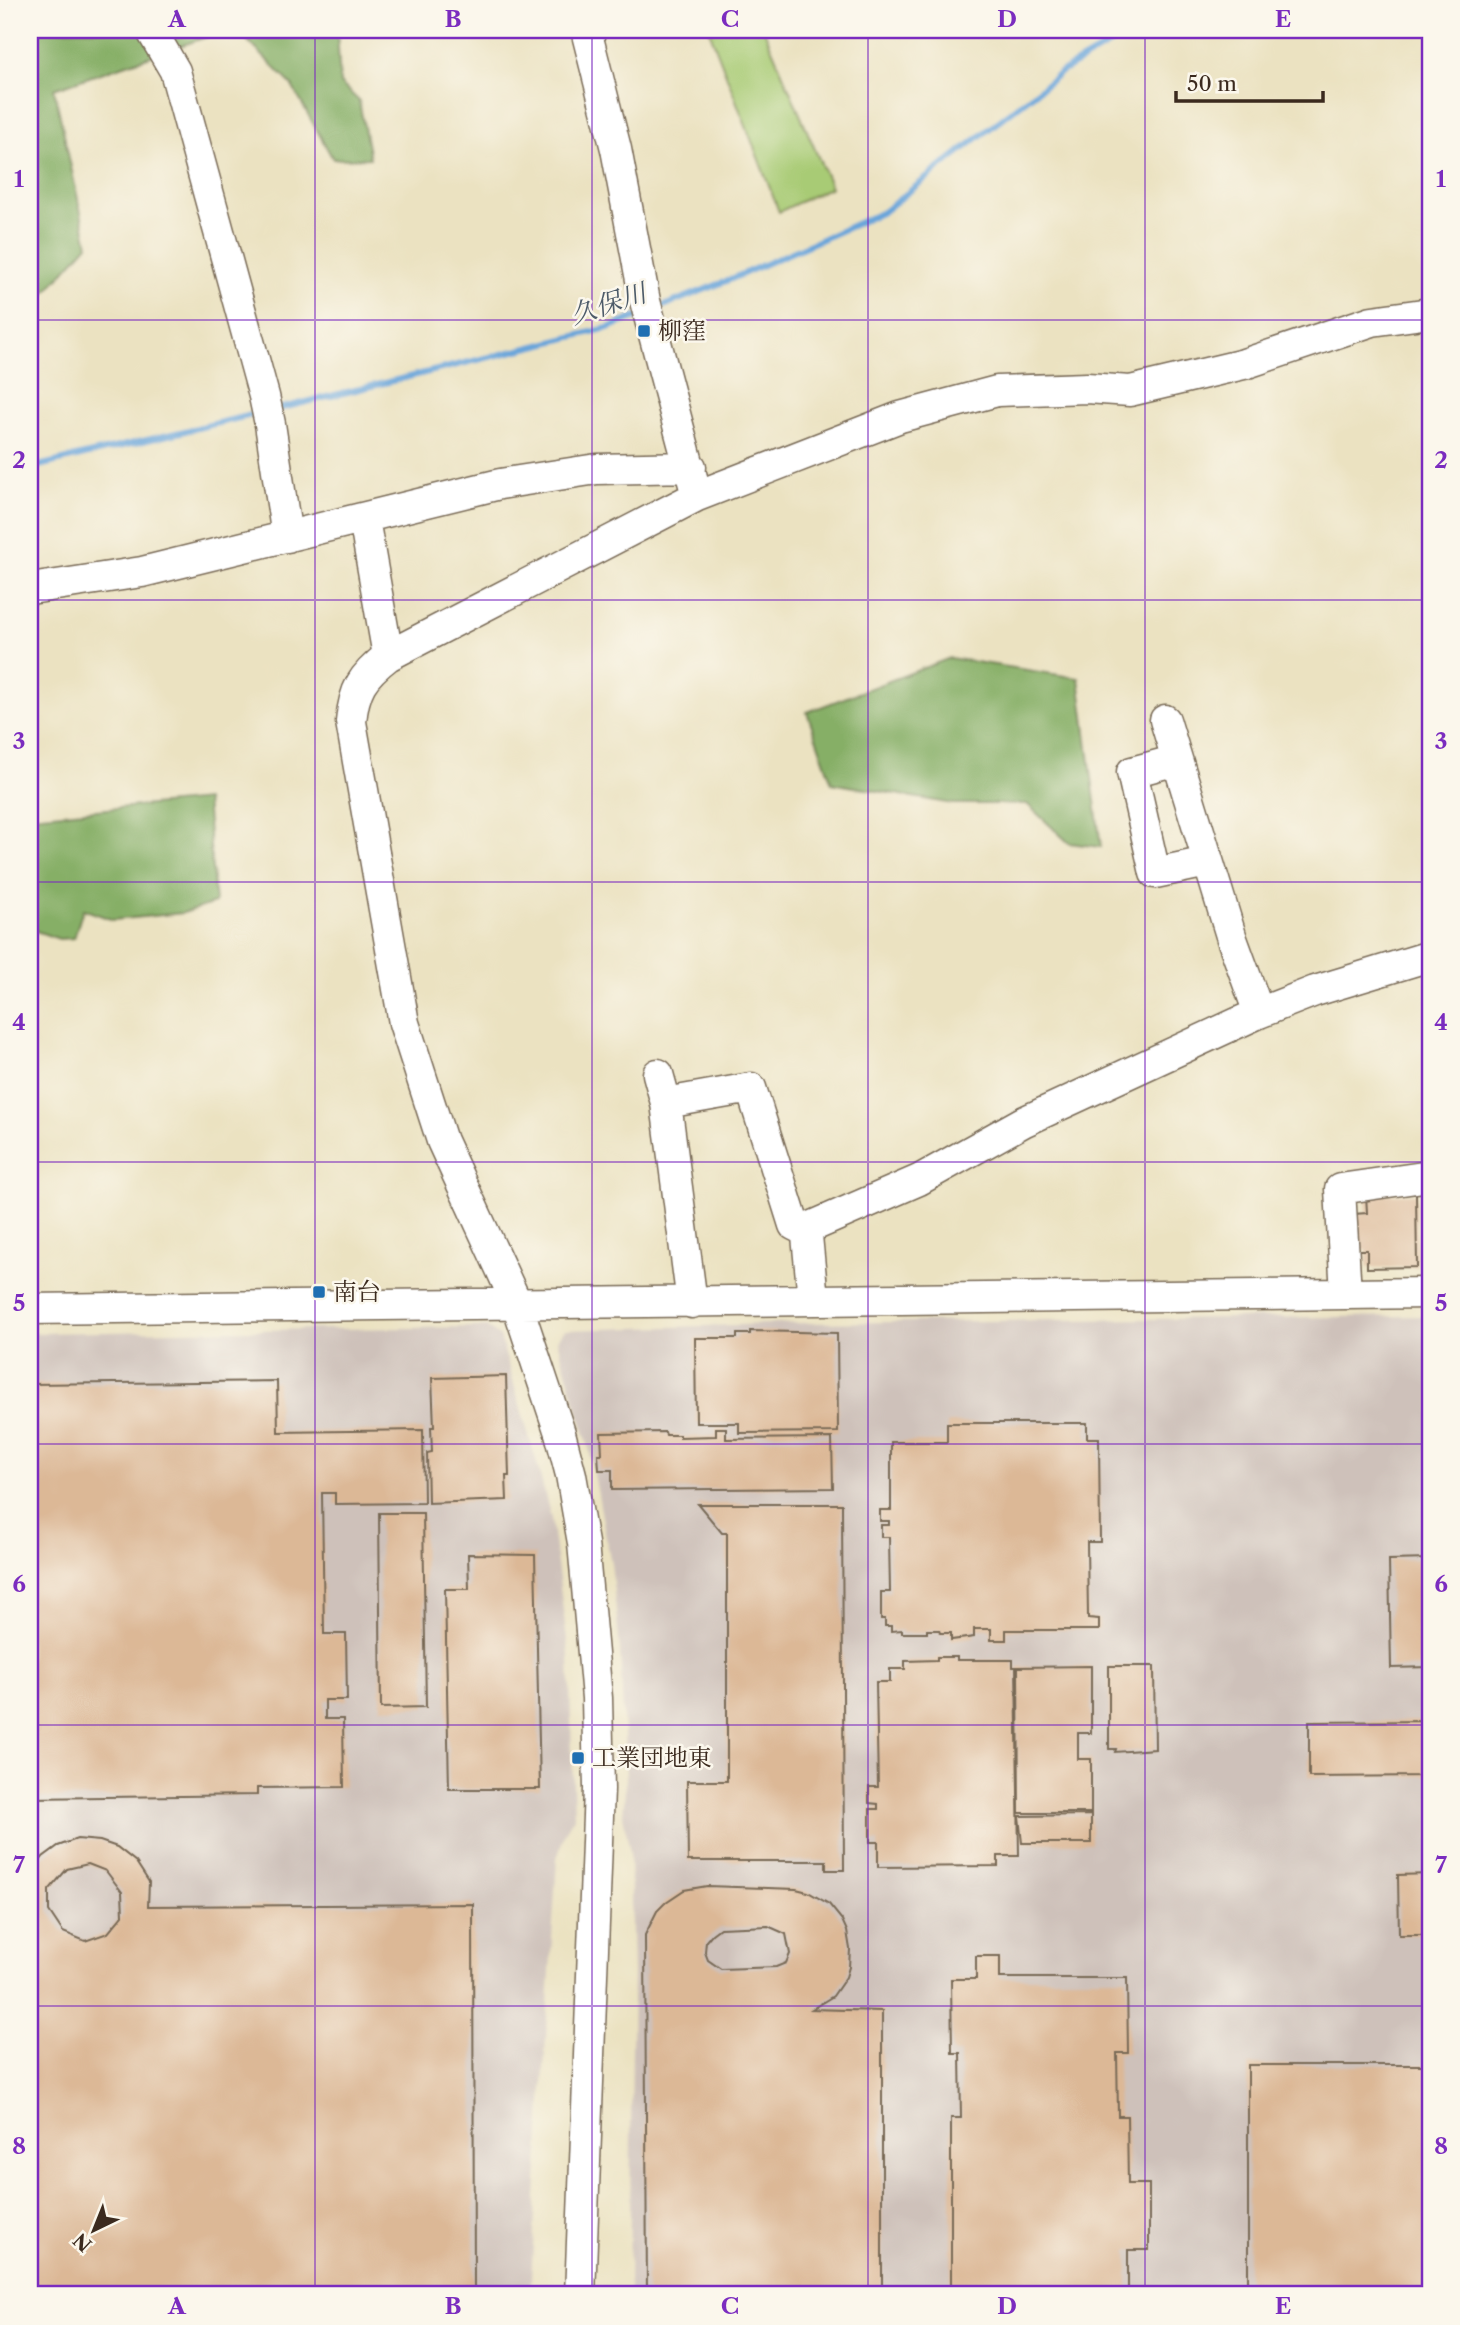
<svg xmlns="http://www.w3.org/2000/svg" width="1460" height="2325" font-family="'Libre Caslon Text','Noto Serif JP',serif">
<rect width="100%" height="100%" fill="#fbf7ec"/>
<filter id="ink" filterUnits="userSpaceOnUse"><feTurbulence type="fractalNoise" baseFrequency=".0143" numOctaves="2"/><feDisplacementMap in="SourceGraphic" scale="14" xChannelSelector="R" yChannelSelector="G"/><feConvolveMatrix kernelMatrix="1 2 1 2 8 2 1 2 1" color-interpolation-filters="sRGB"/></filter>
<filter id="wash" filterUnits="userSpaceOnUse"><feTurbulence type="fractalNoise" baseFrequency=".00686" numOctaves="4" result="noise"/><feDisplacementMap in="SourceGraphic" scale="28" xChannelSelector="R" yChannelSelector="G"/><feGaussianBlur stdDeviation="1.57" result="paint"/><feColorMatrix in="noise" values="0 0 0 0 0 0 0 0 0 0 0 0 0 0 0 0 0 1.4 0 .05"/><feComposite in="paint" operator="in"/></filter>
<g filter="url(#wash)">
<rect width="100%" height="100%" fill="#ebe2c1"/>
<path fill="#cec1ba" d="M1430 1316V2295H629L633 1971 630 1852 623 1815 626 1778 620 1648 611 1563 589 1448 557 1340 565 1330 808 1323Z
M487 1327 500 1337 538 1467 551 1518 569 1656 574 1817 565 1832 557 1858 530 2295H30V1333Z"/>
<path fill="#a8cb75" stroke="#727a4a" stroke-width="2" d="M709 30H764L831 187 779 212Z"/>
<path fill="#86af66" stroke="#606c42" stroke-width="2" d="M30 30H227L54 89 88 245 30 310Z
M237 30H337L340 83 359 101 370 158 333 159 291 84Z
M950 658 1079 678 1101 847 1069 843 1027 804H953L832 783 807 712Z
M206 800 215 903 183 913 113 920 83 909 74 938 59 939 30 929V816Z"/>
<g fill="none" stroke-linecap="round" stroke-linejoin="round">
<path stroke="#69a5da" stroke-width="6" d="M656 309 729 280 883 212 1063 71 1134 30
M274 410 608 328 639 316
M30 468 260 413"/>
</g>
<g id="blocks">
<path fill="#dcb896" fill-rule="evenodd" d="M1366 1194H1416L1417 1267 1367 1268V1250H1354V1214L1367 1213Z
M750 1331 837 1333 838 1432 739 1433V1423H696L695 1338H737V1334H750Z
M506 1376 509 1476H506L507 1500 428 1503 427 1453 432 1452 431 1427H434L432 1378Z
M277 1381 278 1432 423 1430 424 1503 335 1504V1493H322L324 1634H346L347 1700H325V1719H343L344 1787 257 1788V1795L30 1798V1384Z
M947 1423H1087V1438H1099L1100 1542H1087L1088 1618 1099 1619V1630H1006V1640H991V1629H974V1637L951 1640V1633H940L939 1630H927V1633H902V1630L891 1631V1626H885V1619H881V1592H890L889 1537H881V1525H889V1521H880V1510H891V1442H947Z
M716 1428H726V1439L832 1438 833 1488 612 1490V1470H599L598 1454H602L601 1433 665 1432 666 1435H680V1437L716 1436Z
M698 1504H842L844 1870H826V1861H688L687 1781H727V1533H722Z
M379 1513H423L426 1707 381 1708Z
M468 1554 535 1555 540 1789H449L445 1589H469Z
M1430 1559V1667L1391 1668 1389 1560Z
M937 1657H957V1660H1013V1667H1016L1019 1856H998V1866L878 1867V1842H870V1809H878V1804L869 1803V1787H878L876 1682H890V1669H905V1661L937 1660Z
M1091 1666V1733H1078V1759H1091V1813H1019L1018 1667Z
M1109 1666H1154L1155 1749 1115 1752 1116 1749H1109Z
M1430 1721V1776L1309 1777V1722Z
M1091 1815V1843H1022L1019 1816Z
M77 1839 100 1841 117 1847 136 1862 149 1882 148 1906 473 1904 474 2295H211L198 2290 187 2295H30V1873L43 1857 58 1846ZM88 1864 106 1871 122 1892 123 1915 108 1933 85 1941 63 1932 49 1911V1890L67 1869Z
M1430 1874V1935H1399L1398 1875Z
M707 1886 796 1889 808 1892 829 1904 842 1920 847 1931 850 1949 849 1967 846 1977 833 1996 812 2009 882 2011V2295H647L645 1935 657 1911 666 1902 684 1890ZM768 1926 786 1934 790 1954 786 1963 776 1967 721 1969 708 1960 705 1952 706 1941 712 1934 720 1928Z
M976 1956H1000V1978H1127L1128 2053H1117L1118 2116H1127L1128 2184H1149V2250H1128V2295H951V2118H961L960 2053H952L951 1979H976Z
M1248 2065H1430V2295H1248Z"/>
</g>
</g>
<g filter="url(#ink)">
<use href="#blocks" fill-opacity="0" stroke="#796a57" stroke-width="2"/>
<g fill="none" stroke-linecap="round" stroke-linejoin="round">
<g stroke="#796a57" stroke-width="33">
<path id="minor" d="M151 30 175 71 264 396 270 424 287 537
M586 30 616 149 645 301 694 485
M364 519 388 656
M30 589 142 572 500 484 597 469 691 467
M1165 720 1232 939 1259 1013
M1177 760 1132 772 1155 873 1207 862
M658 1074 666 1103 692 1303
M666 1103 751 1088 794 1225 804 1230
M1346 1294 1340 1189 1430 1176
M813 1299 807 1236 804 1230 919 1180 1023 1122 1259 1013 1315 991 1430 956
M30 1309 1430 1293
M580 2295 599 1789 597 1698 583 1543 571 1475 560 1433 517 1304 442 1141 404 1023 351 722C354 689 362 676 388 656L697 496 900 417 997 391 1087 388 1130 391 1244 364 1372 321 1430 313"/>
</g>
<use href="#minor" stroke="#fff" stroke-width="30"/>
</g>
</g>
<path fill="none" stroke="#7b2cbf" stroke-width="2" stroke-opacity="0.55" d="M315 30V2295M592 30V2295M868 30V2295M1145 30V2295M30 320H1430M30 600H1430M30 882H1430M30 1162H1430M30 1444H1430M30 1725H1430M30 2006H1430"/>
<g fill="#1f6fb2" stroke="#fbf7ec" stroke-width="2.5">
<rect x="637" y="324" width="14" height="14" rx="3.5"/>
<rect x="312" y="1285" width="14" height="14" rx="3.5"/>
<rect x="571" y="1751" width="14" height="14" rx="3.5"/>
</g>
<g text-anchor="middle" stroke-width="5" stroke-linejoin="round" paint-order="stroke">
<g font-size="24" fill="#3b2a1e" stroke="#fbf7ec" text-anchor="start">
<text x="658" y="339">柳窪</text>
<text x="333" y="1300">南台</text>
<text x="592" y="1766">工業団地東</text>
</g>
<g font-size="26" font-style="italic" fill="#4d5b69" stroke="#fbf7ec">
<text transform="translate(608 304) rotate(-18)" y="9">久保川</text>
</g>
</g>
<rect width="1460" height="2325" fill="none" stroke="#fbf7ec" stroke-width="77"/>
<g transform="translate(94 2230) rotate(223)" stroke="#fbf7ec" stroke-width="5" paint-order="stroke">
<path d="M0-5L12 26L0 18L-12 26Z" fill="#3b2a1e"/>
<text y="-10" font-size="19" font-weight="bold" text-anchor="middle" fill="#3b2a1e">N</text>
</g>
<path d="M1176 91v10h147v-10" fill="none" stroke="#3b2a1e" stroke-width="3.5"/>
<text x="1187" y="91" font-size="21" fill="#3b2a1e" stroke="#fbf7ec" stroke-width="5" paint-order="stroke">50 m</text>
<rect x="38" y="38" width="1384" height="2248" fill="none" stroke="#7b2cbf" stroke-width="2.5"/>
<g font-size="23" text-anchor="middle" font-weight="bold" fill="#7b2cbf">
<text x="177" y="27">A</text>
<text x="453" y="27">B</text>
<text x="730" y="27">C</text>
<text x="1007" y="27">D</text>
<text x="1283" y="27">E</text>
<text x="19" y="187">1</text>
<text x="1441" y="187">1</text>
<text x="19" y="468">2</text>
<text x="1441" y="468">2</text>
<text x="19" y="749">3</text>
<text x="1441" y="749">3</text>
<text x="19" y="1030">4</text>
<text x="1441" y="1030">4</text>
<text x="19" y="1311">5</text>
<text x="1441" y="1311">5</text>
<text x="19" y="1592">6</text>
<text x="1441" y="1592">6</text>
<text x="19" y="1873">7</text>
<text x="1441" y="1873">7</text>
<text x="19" y="2154">8</text>
<text x="1441" y="2154">8</text>
<text x="177" y="2314">A</text>
<text x="453" y="2314">B</text>
<text x="730" y="2314">C</text>
<text x="1007" y="2314">D</text>
<text x="1283" y="2314">E</text>
</g>
</svg>
